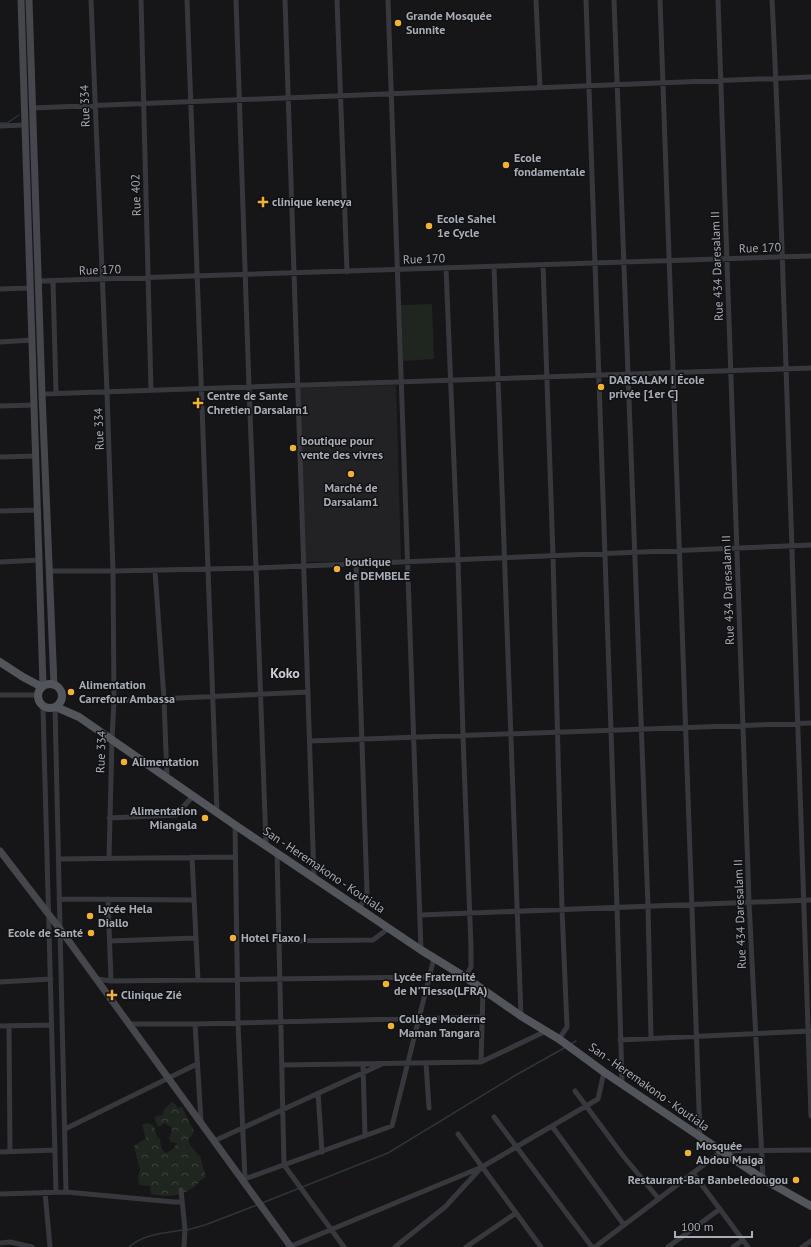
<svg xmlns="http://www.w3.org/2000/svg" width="811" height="1247" font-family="'PT Sans',sans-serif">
<defs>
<pattern id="forest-crowns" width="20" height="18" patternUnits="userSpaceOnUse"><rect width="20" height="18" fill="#1e261f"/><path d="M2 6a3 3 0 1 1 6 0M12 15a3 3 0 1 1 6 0" fill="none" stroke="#3c433d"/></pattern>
</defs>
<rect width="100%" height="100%" fill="#161618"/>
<path fill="#222225" d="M396 385 401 560 305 562 300 388Z"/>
<path fill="#1e261f" d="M432 304 434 359 403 361 401 305Z"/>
<path fill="url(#forest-crowns)" d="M172 1102 176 1105 177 1108 182 1107 194 1132 188 1140 191 1147 200 1156 206 1177C200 1179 198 1184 194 1187 182 1197 165 1197 151 1194L150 1186 139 1185 138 1176 140 1170 134 1146 141 1141 146 1139 142 1124 148 1123 154 1126 157 1136 160 1139C161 1146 160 1150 167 1153L173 1149 177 1143 170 1142 169 1138 172 1131 171 1127 165 1123 158 1127 154 1117 162 1115 165 1108Z"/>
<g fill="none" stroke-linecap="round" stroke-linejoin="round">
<path stroke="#2c353c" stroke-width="1.5" d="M0 123H7L19 115
M571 1044 576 1041
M262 1203 388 1153 516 1075 566 1047
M187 1230 205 1225 257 1205
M129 1247C144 1234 164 1233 183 1230"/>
<path stroke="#37383d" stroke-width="5" d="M91 0 107 392 113 571 114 701 112 739 109 858
M141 0 151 390
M187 0 217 813
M236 0 249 387 256 568 266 845
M285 0 314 878
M337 0 347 272
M388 0 421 950
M536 0 540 88
M586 0 617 907 622 1084
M614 0 648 906 651 1038
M660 0 700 1137
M718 0 749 902 763 1179
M772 0C778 112 781 224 785 336 794 596 801 856 811 1116
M32 108 811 77
M0 126 25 125
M543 265 553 556 562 909 567 1027 559 1039
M494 267 521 1016
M446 268 458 560 463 736 471 947V967L465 977
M38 281 811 256
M53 281 56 393
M0 289 31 288
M0 342 32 340
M42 394 811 368
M0 406 34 405
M0 457 36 456
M0 511 38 510
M0 562 40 560
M356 564 367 893 360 907
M49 571H113L256 568 811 545
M155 571 164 699 167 778
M0 695H38
M114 701 308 692
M43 707 56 1192
M55 707 66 1192
M310 741 811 723
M109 818 176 815 193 796
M235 825 238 1023 245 1179
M277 853 284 1165 344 1247
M192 857 198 980
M58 859 235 857
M59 899 194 900
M108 899 111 981
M420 915 811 900
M110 941 196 938
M279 941 373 940 389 928
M97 979 111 981 429 977
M0 982 51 979
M130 1024H195L482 1017
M195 1024 201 1121
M0 1026 52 1025
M9 1026 10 1152
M620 1040 810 1031
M481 1062 483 990
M426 1063 429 1108
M363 1064 365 1136
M282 1065 481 1062 546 1031
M575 1091 624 1157 659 1199
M318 1093 322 1152
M494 1117 592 1247
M552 1126 624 1225
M65 1129 197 1064
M458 1134 541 1247
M214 1141 380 1065
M0 1152 55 1150
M693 1173 748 1247
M242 1180 392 1126 434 958
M181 1190 185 1229 184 1247
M45 1192 50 1247
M0 1194 66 1192 174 1202H182
M0 1243 10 1242 32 1247
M289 1247 482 1167 598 1099 604 1072
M395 1247 445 1207 480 1169
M466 1247 516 1213
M595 1247 722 1151 811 1150
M668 1247 720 1209
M733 1247 743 1240
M802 1247 811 1241"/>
<path stroke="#45474d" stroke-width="7" d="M21 0 43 686
M29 0 42 394 54 685
M0 851 60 929 291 1247"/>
<path stroke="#53555c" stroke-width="8" d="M0 662 23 677 42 687
M38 696a12 12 0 1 1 24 0a12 12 0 1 1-24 0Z
M56 707 79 717 235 825 421 950 465 977 521 1016 559 1039 604 1072 763 1179 811 1206"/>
</g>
<g fill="#f2b134" stroke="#111113" stroke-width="1.5">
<circle cx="398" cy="23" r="4"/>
<circle cx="506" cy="165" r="4"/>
<path d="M261 196h4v4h4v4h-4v4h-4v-4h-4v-4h4z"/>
<circle cx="429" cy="226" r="4"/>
<circle cx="601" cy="387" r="4"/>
<path d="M196 397h4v4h4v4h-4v4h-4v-4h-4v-4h4z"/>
<circle cx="293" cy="448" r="4"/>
<circle cx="351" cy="474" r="4"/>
<circle cx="337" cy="569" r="4"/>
<circle cx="71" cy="692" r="4"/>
<circle cx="124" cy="762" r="4"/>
<circle cx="205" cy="818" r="4"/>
<circle cx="90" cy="916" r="4"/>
<circle cx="91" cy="933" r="4"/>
<circle cx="233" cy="938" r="4"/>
<circle cx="386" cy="984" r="4"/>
<path d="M110 989h4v4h4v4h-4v4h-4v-4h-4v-4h4z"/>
<circle cx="391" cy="1026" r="4"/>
<circle cx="688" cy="1153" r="4"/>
<circle cx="796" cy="1180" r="4"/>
</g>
<g text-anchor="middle" stroke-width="3" stroke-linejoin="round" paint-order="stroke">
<g font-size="12" font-weight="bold" fill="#a8adb8" stroke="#111113" text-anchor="start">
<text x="406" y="20">Grande Mosquée<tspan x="406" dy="14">Sunnite</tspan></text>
<text x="514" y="162">Ecole<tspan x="514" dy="14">fondamentale</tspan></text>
<text x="272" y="206">clinique keneya</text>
<text x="437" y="223">Ecole Sahel<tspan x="437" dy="14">1e Cycle</tspan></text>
<text x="609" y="384">DARSALAM I École<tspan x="609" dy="14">privée [1er C]</tspan></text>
<text x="207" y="400">Centre de Sante<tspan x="207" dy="14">Chretien Darsalam1</tspan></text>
<text x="301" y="445">boutique pour<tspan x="301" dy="14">vente des vivres</tspan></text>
<text x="351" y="492" text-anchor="middle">Marché de<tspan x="351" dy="14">Darsalam1</tspan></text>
<text x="345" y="566">boutique<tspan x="345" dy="14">de DEMBELE</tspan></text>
<text x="79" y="689">Alimentation<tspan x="79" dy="14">Carrefour Ambassa</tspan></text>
<text x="132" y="766">Alimentation</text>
<text x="197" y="815" text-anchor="end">Alimentation<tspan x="197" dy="14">Miangala</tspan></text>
<text x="98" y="913">Lycée Hela<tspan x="98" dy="14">Diallo</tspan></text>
<text x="83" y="937" text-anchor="end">Ecole de Santé</text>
<text x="241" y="942">Hotel Flaxo I</text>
<text x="394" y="981">Lycée Fraternité<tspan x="394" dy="14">de N'Tiesso(LFRA)</tspan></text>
<text x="121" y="999">Clinique Zié</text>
<text x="399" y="1023">Collège Moderne<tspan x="399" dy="14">Maman Tangara</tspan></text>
<text x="696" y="1150">Mosquée<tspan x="696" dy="14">Abdou Maiga</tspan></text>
<text x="788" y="1184" text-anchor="end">Restaurant-Bar Banbeledougou</text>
</g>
<g font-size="12" fill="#a8adb8" stroke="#111113">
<text transform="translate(85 106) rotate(-92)" y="4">Rue 334</text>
<text transform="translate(136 195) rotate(-92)" y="4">Rue 402</text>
<text transform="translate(760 248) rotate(-2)" y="4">Rue 170</text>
<text transform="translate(424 259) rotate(-2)" y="4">Rue 170</text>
<text transform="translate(717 266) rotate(-92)" y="4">Rue 434 Daresalam II</text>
<text transform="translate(100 270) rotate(-2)" y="4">Rue 170</text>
<text transform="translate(99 429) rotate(-92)" y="4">Rue 334</text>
<text transform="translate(728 590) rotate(-92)" y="4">Rue 434 Daresalam II</text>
<text transform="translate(101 752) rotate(-88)" y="4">Rue 334</text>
<text transform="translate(324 870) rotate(34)" y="4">San - Heremakono - Koutiala</text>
<text transform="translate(740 914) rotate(-92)" y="4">Rue 434 Daresalam II</text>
<text transform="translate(649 1087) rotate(35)" y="4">San - Heremakono - Koutiala</text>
</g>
<g font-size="14" font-weight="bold" fill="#c9ccd4" stroke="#111113">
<text x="285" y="678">Koko</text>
</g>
</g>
<path d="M675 1231v6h77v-6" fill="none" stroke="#a8adb8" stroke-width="2"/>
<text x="681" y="1231" font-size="12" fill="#a8adb8" stroke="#111113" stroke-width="3" paint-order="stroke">100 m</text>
</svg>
